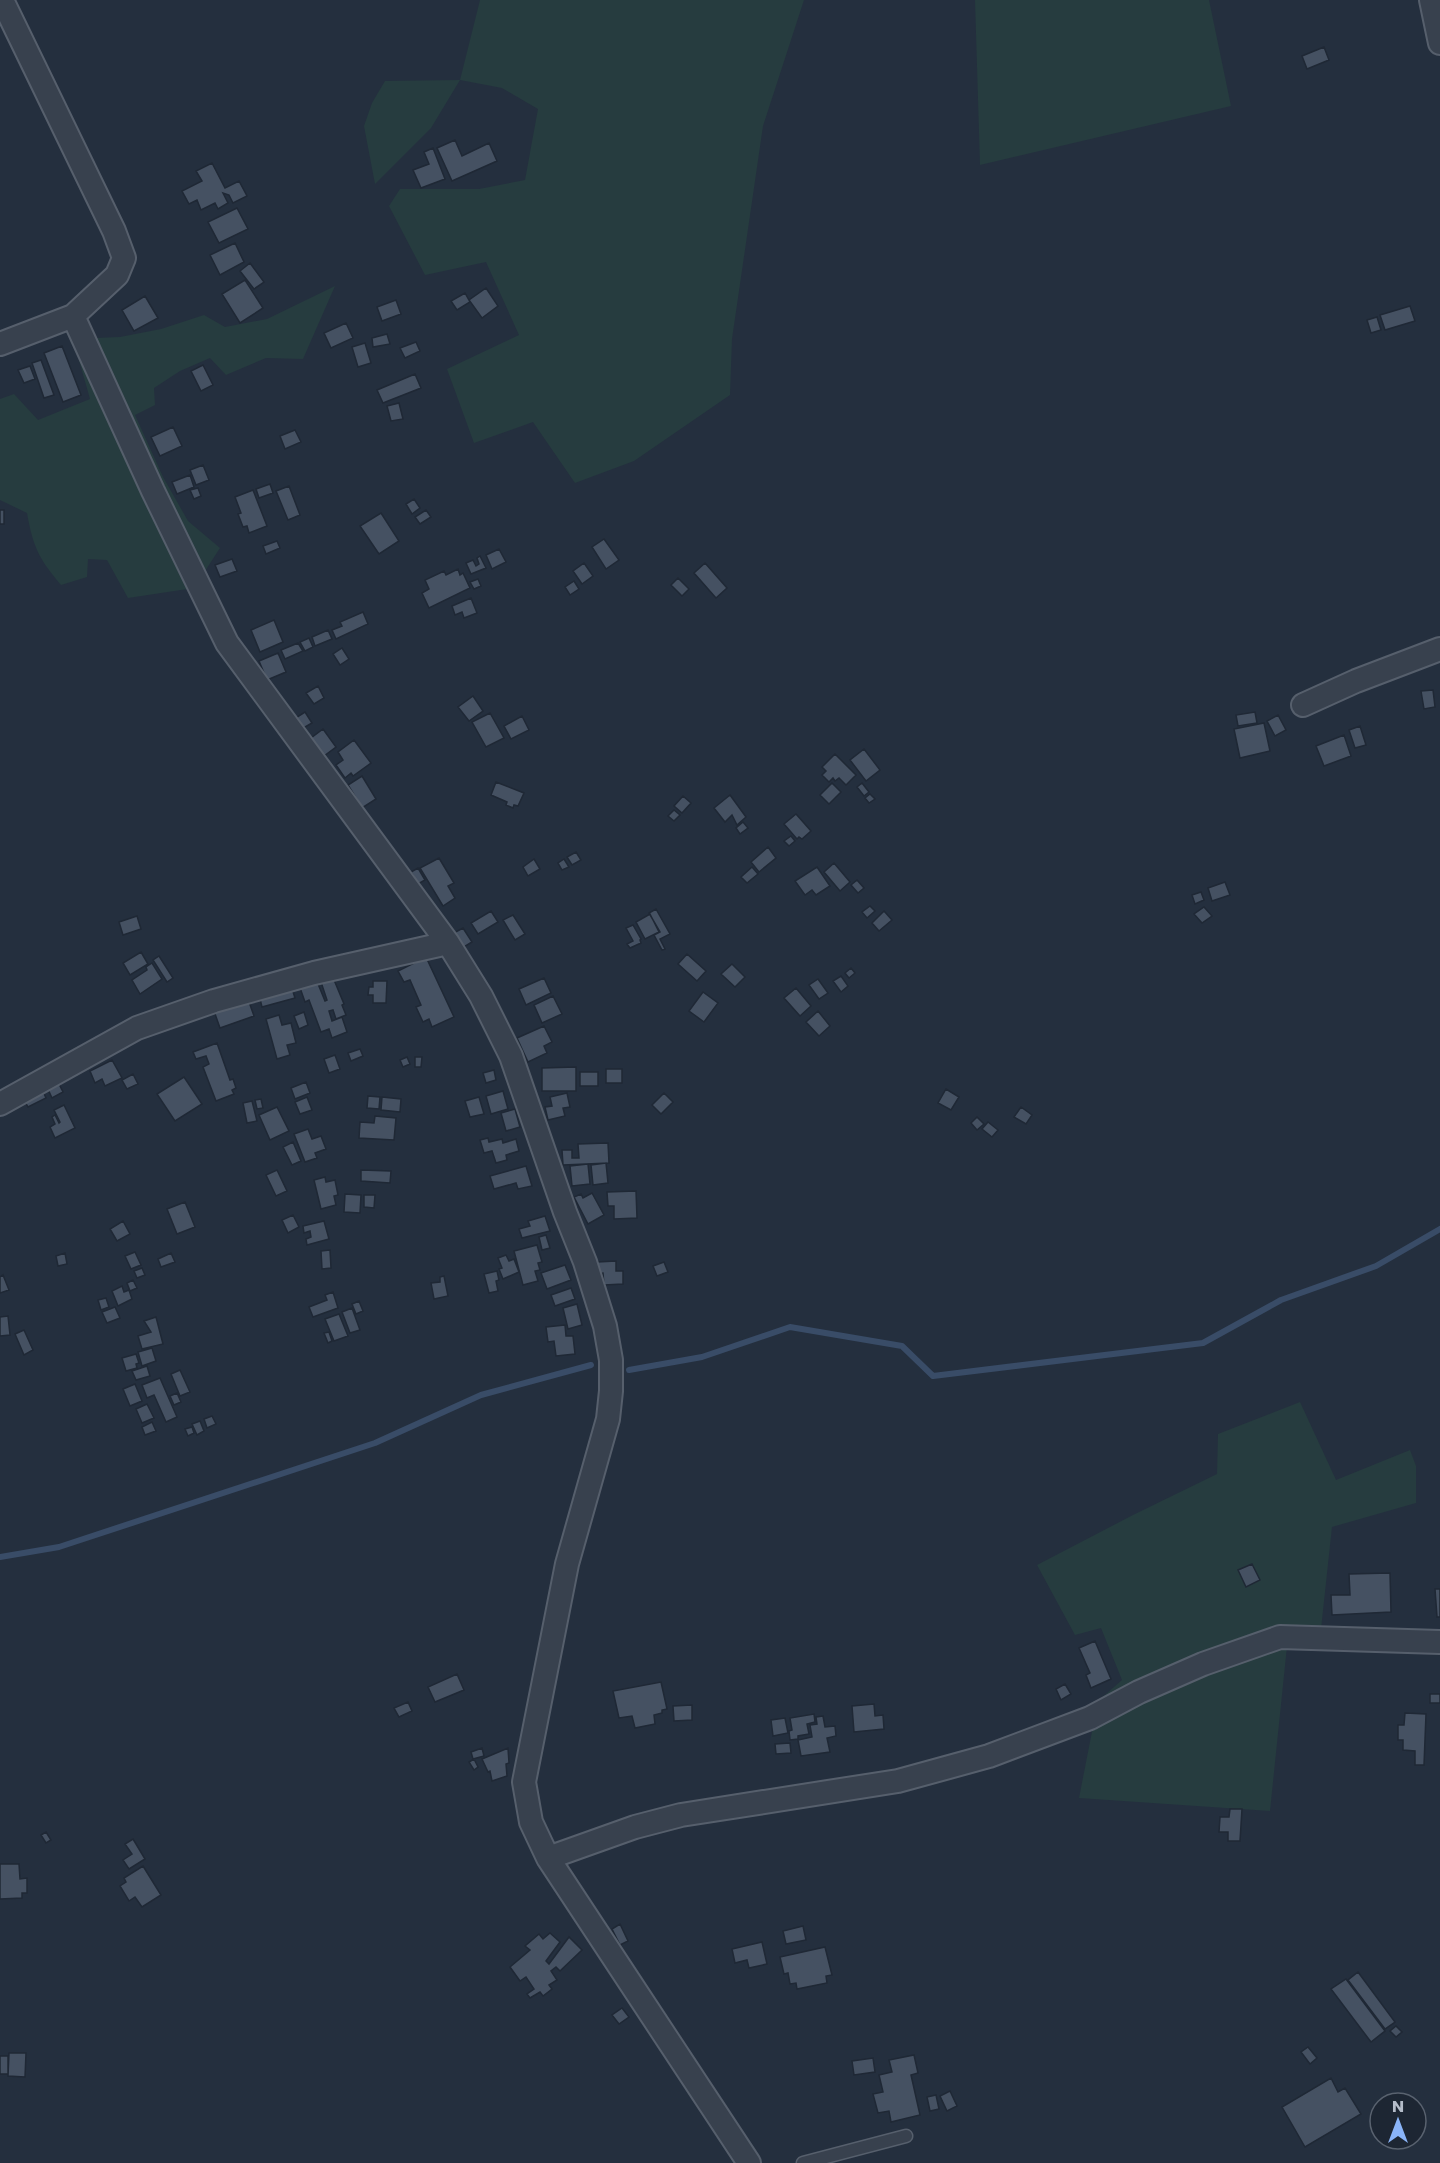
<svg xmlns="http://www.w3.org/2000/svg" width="1440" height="2163" font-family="Poppins,sans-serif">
<rect width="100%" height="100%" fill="#242f3e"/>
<path fill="#263c3f" d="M480 0H804L763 126 732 339 730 395 634 461 575 483 533 422 474 443 447 369 519 335 486 262 425 275 389 206 400 189H479L525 180 538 109 502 88 460 80 431 128 375 184 364 126 372 103 385 81 460 80Z
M975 0H1209L1231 106 980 165Z
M335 286 303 359 266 358 226 375 210 358 180 371 154 388 155 405 135 415 163 477 188 521 220 548 194 588 128 598 107 560 88 559 87 577 61 585C39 559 33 547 27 513L0 500V399L14 394 38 420 90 399 73 339 120 337 161 329 204 315 225 327 267 319Z
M1300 1402 1336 1480 1410 1450 1416 1466V1503L1332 1527 1321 1629 1289 1627 1270 1811 1079 1798 1098 1701 1122 1680 1101 1628 1075 1635 1037 1565 1133 1515 1217 1474 1218 1434Z"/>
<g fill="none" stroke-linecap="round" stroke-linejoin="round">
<path stroke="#394c67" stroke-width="6" d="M629 1370 702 1357 790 1327 902 1346 933 1376 1203 1343 1281 1300 1376 1266 1440 1229
M0 1557 59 1547 375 1443 481 1395 591 1365"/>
</g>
<path fill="#455162" stroke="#1f2835" stroke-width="1.5" d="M1324 47 1329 60 1307 69 1302 56Z
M455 140 462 156 489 143 497 161 452 181 437 148Z
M433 148 445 179 421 188 413 170 429 164 424 152Z
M212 163 225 188 239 181 247 196 233 203 229 195 223 193 228 203 218 209 215 203 201 210 197 200 189 204 182 191 202 181 196 171Z
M237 208 248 229 219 243 208 222Z
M235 243 244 262 220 275 210 255Z
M250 263 264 282 254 289 240 271Z
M245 280 263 308 240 323 222 294Z
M486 288 498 306 482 318 469 300Z
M465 293 470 302 457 310 451 301Z
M145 296 158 318 134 331 122 310Z
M396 300 401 314 382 321 377 307Z
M1410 306 1415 321 1385 330 1380 315Z
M1377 317 1381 330 1371 333 1367 320Z
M346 323 353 338 331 348 324 333Z
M387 334 390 344 373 347 372 338Z
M416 342 420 351 405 358 400 348Z
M365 343 371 363 358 367 352 347Z
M62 346 81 395 63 402 44 353Z
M41 360 54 395 44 398 32 363Z
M203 365 213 385 201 391 191 371Z
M30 366 35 379 24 383 18 370Z
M415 374 421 388 383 403 377 390Z
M399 403 403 419 391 421 387 406Z
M173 427 182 446 160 456 151 437Z
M295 430 301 442 285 449 280 436Z
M203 465 209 480 196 485 190 470Z
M190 475 194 487 177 494 172 482Z
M270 484 273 493 259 498 256 489Z
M289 486 300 515 288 520 276 491Z
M198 488 201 496 194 499 190 490Z
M253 490 267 526 249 533 247 526 243 527 238 514 241 513 235 497Z
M414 499 420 508 412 514 406 504Z
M0 510H4V524H0Z
M426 510 431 517 420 524 415 517Z
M381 513 399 541 379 554 360 526Z
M604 539 619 560 606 569 592 547Z
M277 541 280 548 266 554 263 546Z
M499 549 506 562 492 569 486 555Z
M480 556 486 568 471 574 466 563 473 560 476 566 479 564 477 558Z
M232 559 237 571 220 577 215 565Z
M584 563 593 576 582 584 573 571Z
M705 563 727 588 716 598 694 573Z
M458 569 460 575 463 573 470 588 429 608 422 593 429 589 425 580 444 571 446 575Z
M678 578 689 589 682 596 671 585Z
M478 579 481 586 474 589 470 582Z
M574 581 579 589 570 595 565 587Z
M471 598 477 613 464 618 462 612 455 615 452 606Z
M363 612 368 624 336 639 332 630 342 626 340 622Z
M274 620 283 642 260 652 251 630Z
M328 630 332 639 315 646 312 637Z
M309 638 313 647 305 651 300 642Z
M298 643 303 651 285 659 281 650Z
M342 648 349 659 340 665 333 654Z
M278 653 286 672 267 680 259 661Z
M318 686 324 698 314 704 306 693Z
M1433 690 1435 707 1424 709 1421 691Z
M473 696 483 711 469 721 458 707Z
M305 712 312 723 300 730 294 719Z
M1255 712 1257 723 1238 726 1236 715Z
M490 713 504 738 486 747 472 722Z
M1278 715 1286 730 1275 736 1267 721Z
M522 716 529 730 511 739 504 726Z
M1264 723 1270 751 1240 758 1234 729Z
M1360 726 1366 745 1355 748 1349 730Z
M323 729 336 747 324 756 311 738Z
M1344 735 1351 756 1324 766 1316 746Z
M354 740 371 763 353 776 351 773 345 778 336 765 343 760 338 752Z
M864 749 880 770 866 781 850 760Z
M835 754 856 775 846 785 839 778 835 781 833 778 829 782 822 775 826 771 822 767Z
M362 776 376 799 362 808 348 785Z
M496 782 524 793 518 806 514 805 513 808 506 805 507 802 491 795Z
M832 783 841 792 829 804 820 795Z
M862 783 869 792 864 796 857 787Z
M870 794 875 799 869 803 865 798Z
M730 795 746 817 737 825 732 815 725 822 714 808Z
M683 796 691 803 682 813 674 806Z
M674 810 680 815 674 821 668 816Z
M796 814 811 831 802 839 799 837 797 839 784 824Z
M743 822 748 828 740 834 736 828Z
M791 836 795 841 789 846 784 841Z
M768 847 776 858 759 872 751 862Z
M576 852 581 860 572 865 567 857Z
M439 858 454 883 448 886 455 898 443 906 420 868Z
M534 859 540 869 528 876 523 867Z
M564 859 569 867 562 870 558 863Z
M834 863 850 882 840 891 824 872Z
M752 867 758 874 747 883 741 877Z
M817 867 830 886 816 895 812 890 805 895 795 881Z
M418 868 425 880 418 884 411 872Z
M857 880 864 888 858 893 851 885Z
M1225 882 1230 895 1212 901 1208 888Z
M1201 892 1204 900 1195 904 1192 895Z
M870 906 875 911 867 918 862 912Z
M1204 907 1212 916 1202 923 1194 914Z
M656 909 670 934 660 939 665 949 662 950 654 935 660 932 649 913Z
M491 911 498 922 478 934 471 923Z
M884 911 892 920 879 931 872 923Z
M650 914 659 932 645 939 636 922Z
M513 915 525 934 515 940 503 920Z
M137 916 141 929 123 935 119 922Z
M633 925 641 939 640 940 641 943 630 948 627 944 633 941 626 928Z
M463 928 472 942 459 950 450 935Z
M141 952 148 964 130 975 123 963Z
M687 954 706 971 697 981 678 964Z
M159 956 173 978 167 982 153 960Z
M426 957 454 1017 432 1027 429 1019 423 1022 416 1007 421 1005 410 980 404 982 398 971Z
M152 963 162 979 140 994 132 980 147 970 146 967Z
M732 964 745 977 735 987 721 974Z
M851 968 855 973 849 978 845 973Z
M332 975 344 1004 342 1005 346 1015 336 1019 333 1010 329 1011 332 1021 342 1017 347 1032 332 1038 329 1029 321 1032 309 1000 305 1002 299 985 316 979 325 1001 327 1000 320 979Z
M841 976 848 986 841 992 833 981Z
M544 978 551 993 526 1005 519 989Z
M818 979 828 993 819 999 809 985Z
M373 981H387L386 1003H373V995H368L369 987H373Z
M290 982 295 998 262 1007 258 991Z
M796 988 811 1006 800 1016 784 998Z
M703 992 718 1003 704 1022 689 1011Z
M553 996 562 1014 542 1023 534 1005Z
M248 999 254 1016 220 1028 214 1011Z
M818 1011 830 1026 819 1036 806 1022Z
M304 1012 308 1025 299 1029 294 1016Z
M279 1015 282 1025 291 1023 296 1043 287 1045 290 1055 277 1059 266 1019Z
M544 1026 552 1042 544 1046 547 1053 528 1062 517 1038Z
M217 1043 230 1080 233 1079 236 1088 232 1090 234 1094 216 1101 203 1067 209 1064 206 1056 196 1059 193 1052Z
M360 1049 363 1056 351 1061 348 1053Z
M335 1055 340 1069 329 1073 324 1059Z
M407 1057 410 1064 403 1067 400 1060Z
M415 1057H422L421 1067H415Z
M112 1060 122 1078 105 1086 102 1079 95 1083 90 1071Z
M576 1067V1091H542V1068Z
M606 1069H622V1083H606Z
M494 1070 496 1080 486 1083 483 1073Z
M580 1072H598V1086H580Z
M133 1074 138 1084 127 1089 122 1080Z
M184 1077 202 1104 175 1121 157 1094Z
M58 1082 63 1092 52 1098 47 1087Z
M306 1082 310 1093 295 1099 291 1088Z
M42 1089 46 1098 28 1107 23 1098Z
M946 1089 959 1097 951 1110 938 1103Z
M503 1091 508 1109 491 1114 486 1096Z
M567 1093 570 1107 563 1108 565 1116 548 1120 545 1107 552 1106 550 1097Z
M664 1093 673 1102 661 1114 652 1105Z
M368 1096 380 1097 379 1109 367 1108Z
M307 1097 312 1110 300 1114 295 1102Z
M382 1097 401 1099 400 1112 381 1110Z
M479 1097 484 1114 470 1117 465 1101Z
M261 1099 263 1108 257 1109 255 1100Z
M252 1101 257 1121 247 1123 243 1103Z
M64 1105 75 1128 55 1138 50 1127 55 1124 52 1117 55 1115 59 1123 60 1122 54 1110Z
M277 1107 289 1131 270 1140 259 1115Z
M1021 1107 1032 1115 1026 1124 1014 1117Z
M515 1109 520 1127 506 1131 501 1113Z
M375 1116 396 1118 394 1140 359 1138 360 1122 374 1123Z
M977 1117 984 1124 977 1130 971 1123Z
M988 1122 998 1130 992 1137 982 1129Z
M308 1129 312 1139 321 1136 326 1149 315 1153 317 1158 305 1162 294 1134Z
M488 1138 489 1142 502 1139 503 1143 516 1139 519 1151 506 1155 507 1160 496 1163 492 1151 484 1153 480 1140Z
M293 1142 301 1161 292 1165 283 1147Z
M608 1143 609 1163 563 1165 562 1150H572V1158H579L578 1144Z
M606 1163 608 1183 593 1185 591 1165Z
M588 1164 590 1184 572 1186 570 1166Z
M526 1166 532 1186 518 1189 516 1183 494 1189 490 1176Z
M277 1170 287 1191 276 1196 266 1175Z
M361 1170 391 1171 390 1183 361 1181Z
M325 1177 326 1182 335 1180 338 1195 334 1196 336 1205 321 1209 314 1180Z
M636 1191 637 1218 614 1219V1206H608L607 1192Z
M592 1193 604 1215 588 1224 574 1197 581 1194 583 1198Z
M345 1194 361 1195 360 1213 344 1212Z
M364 1195H375L374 1208 364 1207Z
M185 1202 195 1227 177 1234 167 1209Z
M293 1215 299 1227 288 1233 282 1220Z
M545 1216 550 1231 522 1238 519 1229 530 1226 528 1221Z
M123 1221 130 1234 117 1241 110 1229Z
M324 1221 329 1239 307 1245 306 1239 311 1237 310 1231 304 1233 303 1226Z
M546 1235 550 1248 542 1250 539 1237Z
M537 1245 542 1262 538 1263 540 1270 535 1271 538 1281 523 1285 514 1251Z
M330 1250 331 1268 322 1269 321 1251Z
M135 1252 141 1265 131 1269 125 1256Z
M65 1253 67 1264 58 1266 56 1256Z
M171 1253 175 1262 161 1267 158 1259Z
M506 1255 509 1261 514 1259 519 1272 503 1279 499 1269 502 1268 498 1258Z
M616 1261V1271H623V1284L604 1285 603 1273 597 1274V1262Z
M664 1262 668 1272 657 1276 653 1266Z
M565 1265 571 1280 547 1289 541 1273Z
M142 1268 145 1275 137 1278 134 1271Z
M497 1271 499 1280 496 1281 498 1291 489 1293 484 1274Z
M3 1275 9 1290 0 1293V1277Z
M444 1276 448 1296 434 1299 431 1283 440 1282V1277Z
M133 1280 137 1288 130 1291 127 1283Z
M122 1286 124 1292 129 1290 132 1299 118 1306 112 1291Z
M571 1288 575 1299 555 1306 551 1295Z
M333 1292 338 1308 313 1317 309 1307 327 1300 325 1295Z
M106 1298 109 1307 101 1310 98 1300Z
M359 1301 363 1311 356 1314 352 1304Z
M577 1304 582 1325 568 1329 563 1308Z
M115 1307 120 1318 107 1323 102 1312Z
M352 1308 360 1330 350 1333 342 1312Z
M339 1314 348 1336 334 1341 325 1319Z
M8 1316 10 1335 0 1336V1317Z
M156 1317 163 1344 142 1349 138 1336 151 1332 144 1321Z
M565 1325 566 1336H573L575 1354 556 1356 554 1341 548 1342 546 1327Z
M24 1330 33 1350 24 1355 15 1334Z
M329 1332 332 1341 328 1343 324 1333Z
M152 1348 156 1361 142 1366 138 1352Z
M136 1354 139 1363 136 1364 137 1368 126 1371 122 1358Z
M147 1366 150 1376 136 1380 132 1371Z
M180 1370 190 1392 180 1396 171 1374Z
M160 1378 177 1417 166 1422 154 1395 147 1398 142 1385Z
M135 1384 142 1401 130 1406 123 1389Z
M177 1393 181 1402 174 1405 170 1396Z
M147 1404 154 1418 142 1423 136 1409Z
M212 1416 216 1424 207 1428 204 1419Z
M200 1421 204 1431 197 1435 192 1424Z
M152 1422 156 1431 145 1435 142 1427Z
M192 1427 194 1433 188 1436 185 1429Z
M1252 1564 1260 1580 1246 1587 1238 1570Z
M1390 1573 1391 1612 1332 1615 1331 1595H1350L1349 1574Z
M1435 1589H1440V1617H1437Z
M1095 1641 1111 1679 1091 1688 1086 1675 1090 1673 1079 1648Z
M457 1674 464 1690 435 1702 428 1687Z
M661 1682 667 1709 662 1710V1713L654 1715 655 1724 635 1728 632 1716 619 1718 613 1691Z
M1065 1684 1071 1694 1061 1700 1056 1689Z
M1430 1694H1440V1703H1430Z
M408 1702 412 1711 399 1717 394 1708Z
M874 1704 875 1716 883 1715 884 1729 854 1732 852 1706Z
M692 1705V1720L674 1721 673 1706Z
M1405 1713 1426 1714 1424 1765H1415V1751L1403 1750V1740H1398V1725H1404Z
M814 1714 815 1722 807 1724 809 1734 798 1736V1739L790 1740 789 1731 792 1730 790 1718Z
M823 1716 825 1727 835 1726 836 1736 827 1738 830 1752 801 1756 798 1740 812 1737 810 1725 817 1724 816 1717Z
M785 1718 788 1733 773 1736 771 1720Z
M790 1743 791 1753 776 1754 775 1744Z
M482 1748 484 1756 473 1759 471 1752Z
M508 1748 509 1763 506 1764 507 1776 492 1781 490 1771 488 1772 482 1759Z
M474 1759 478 1767 474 1770 469 1762Z
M1230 1809H1242L1240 1841H1228V1832H1219L1220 1817H1229Z
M46 1832 51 1840 46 1843 41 1835Z
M133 1839 145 1859 129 1869 123 1860 132 1854 125 1844Z
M0 1864H19L20 1879 27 1878V1893H22V1898L0 1899Z
M143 1866 161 1895 142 1907 135 1897 129 1901 120 1886 126 1882 124 1878Z
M620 1924 628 1941 620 1945 612 1929Z
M803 1926 806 1940 786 1944 783 1931Z
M550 1933 560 1942 546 1961 549 1964 569 1937 582 1950 560 1971 556 1967 551 1971 557 1980 549 1985 552 1989 543 1996 540 1992 530 1998 527 1994 534 1989 526 1977 520 1981 510 1967 530 1950 525 1946 539 1934 543 1939Z
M762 1942 767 1964 749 1968 747 1960 735 1963 732 1949Z
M825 1947 832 1975 826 1976 827 1983 797 1989 796 1983 790 1984 788 1973 784 1974 780 1957Z
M1358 1972 1395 2022 1385 2029 1348 1980Z
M1346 1979 1385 2031 1371 2042 1331 1989Z
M622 2008 629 2017 619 2024 612 2015Z
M1396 2026 1402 2032 1396 2037 1390 2031Z
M1308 2047 1317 2058 1310 2064 1301 2052Z
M9 2053H26L25 2077 8 2076Z
M914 2055 918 2073 911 2075 920 2115 891 2122 889 2111 878 2113 873 2094 883 2092 879 2075 892 2072 889 2060Z
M0 2056H8V2074H0Z
M873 2058 875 2072 854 2075 852 2061Z
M1331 2078 1338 2092 1345 2088 1361 2114 1305 2147 1282 2107Z
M950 2091 957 2106 947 2111 940 2096Z
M936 2095 939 2109 930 2111 927 2097Z"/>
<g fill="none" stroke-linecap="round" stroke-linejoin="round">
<g stroke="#565f6c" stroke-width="15">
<path id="service" d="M803 2163 906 2136"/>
</g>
<g stroke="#565f6c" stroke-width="26">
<path id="minor" d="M2 0 114 231 124 258 117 275 73 316
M1431 0 1440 43
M0 344 73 316 153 491 227 643 448 943 481 996 511 1056 565 1212 585 1262 605 1326 611 1360V1391L608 1419 567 1564 524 1782 531 1822 548 1858 749 2163
M1303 705 1356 681 1440 649
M0 1104 137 1028 214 1001 314 973 448 943
M548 1858 635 1827 681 1815 898 1781 989 1756 1090 1718 1139 1692 1203 1664 1280 1637 1440 1642"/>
</g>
<use href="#service" stroke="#38414e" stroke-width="12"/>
<use href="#minor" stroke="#38414e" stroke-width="22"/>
</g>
<g transform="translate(1398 2121)"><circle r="28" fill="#1d2633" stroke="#59626f" stroke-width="1.5"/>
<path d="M0-4.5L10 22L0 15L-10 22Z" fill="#8ab4f8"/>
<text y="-9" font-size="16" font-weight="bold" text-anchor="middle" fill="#b4bcc9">N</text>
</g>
</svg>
